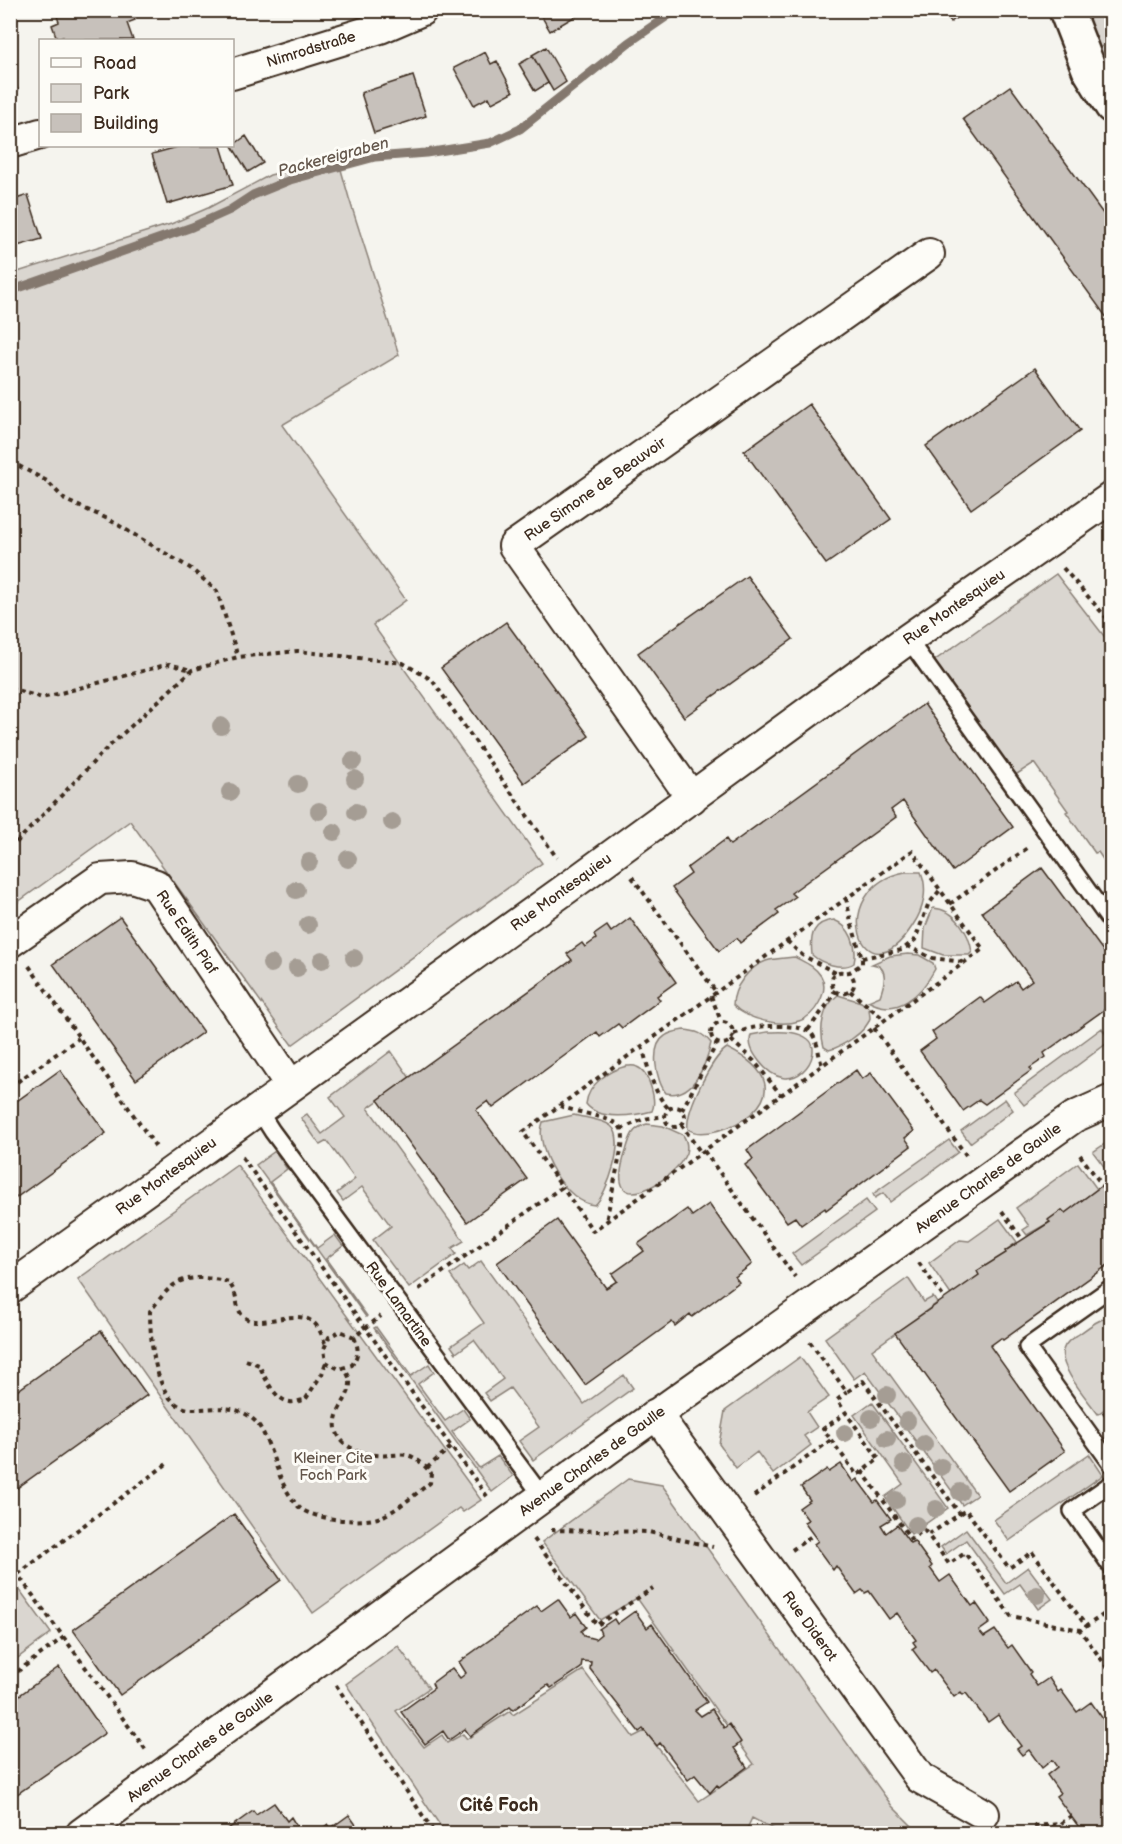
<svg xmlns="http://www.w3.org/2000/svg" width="1122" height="1844" font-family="'Balsamiq Sans',sans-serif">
<rect width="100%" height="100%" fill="#f5f4ee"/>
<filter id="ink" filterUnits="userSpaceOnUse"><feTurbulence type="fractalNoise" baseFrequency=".0167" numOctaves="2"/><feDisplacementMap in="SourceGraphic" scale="12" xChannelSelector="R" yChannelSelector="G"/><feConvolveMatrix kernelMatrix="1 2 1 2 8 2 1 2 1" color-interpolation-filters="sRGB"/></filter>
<g filter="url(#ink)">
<path fill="#dad6d0" stroke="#8a8077" stroke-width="1.5" d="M1084 11H1111V41L1100 48Z
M338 159 349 198 399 355 282 425 406 600 373 625 542 863 292 1045 130 821 11 907V274L171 224 208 208 270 175Z
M1056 574 1111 645V871L1098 852 1095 853 1066 812 1068 811 1034 763 1014 776 934 661Z
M905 872H921C928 889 924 909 913 925 862 1005 825 887 905 872Z
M933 908C955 909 969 932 972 952L969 955H943L924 948 925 928Z
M834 920C850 926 858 946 854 963 842 971 821 963 812 955 810 936 812 922 834 920Z
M908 954 919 955 933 963 935 969C921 995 897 1018 868 1001L880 996C884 985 890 966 872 964L890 956Z
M795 957C804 962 815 966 821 976 830 991 815 1016 799 1021 780 1027 747 1020 733 1005 733 987 749 967 766 961 774 958 786 958 795 957Z
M838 995 861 1002 869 1008C869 1009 870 1017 870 1018 867 1032 841 1047 829 1050L824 1047C819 1029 822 1007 838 995Z
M1102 1028 1110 1041 1024 1105 1014 1093Z
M684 1030C696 1031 703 1033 711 1043 706 1065 693 1099 666 1093 656 1081 649 1046 665 1036 670 1032 678 1031 684 1030Z
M767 1032C781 1032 796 1030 808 1039 826 1053 792 1104 759 1061 753 1053 748 1045 751 1035Z
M727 1048C822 1094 713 1147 688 1129 685 1111 712 1057 727 1048Z
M391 1051 410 1078 368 1108 464 1241 452 1248 456 1254 409 1288 373 1240 391 1226 362 1187 343 1201 337 1193 355 1179 327 1141 320 1145 301 1118 307 1114 322 1134 345 1117 330 1097Z
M627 1066C630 1066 634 1065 637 1067 649 1071 657 1101 652 1111 634 1116 599 1121 586 1104 588 1084 609 1070 627 1066Z
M1005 1099 1013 1110 970 1143 961 1131Z
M574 1115C585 1118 602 1119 611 1126 627 1139 607 1194 595 1205 567 1204 533 1148 543 1122Z
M647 1124 663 1126 683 1135C687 1141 688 1146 686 1153 677 1179 600 1227 626 1151 630 1137 632 1128 647 1124Z
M949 1140 958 1152 890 1202 883 1193 875 1198 873 1194Z
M1109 1141 1111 1144V1178L1107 1181 1104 1177 1109 1173 1093 1152Z
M275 1151 287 1169 270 1182 317 1248 335 1235 343 1246 326 1259 367 1316 366 1317 256 1165Z
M1078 1163 1097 1189 1065 1213 1062 1210 1049 1219 1050 1222 1027 1235 1023 1230 1029 1226 1016 1208Z
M237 1165 481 1500 463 1512 459 1508 313 1613 78 1279Z
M866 1200 875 1212 801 1265 792 1254Z
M1000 1219 1017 1242 1005 1251 1006 1253 977 1271 979 1275 951 1295 929 1263 960 1240 969 1241Z
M481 1261 584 1404 624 1375 633 1388 533 1460 519 1441 539 1427 510 1388 490 1401 484 1393 503 1379 474 1340 456 1353 451 1346 484 1323 450 1275 464 1265 468 1270Z
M908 1278 924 1302 933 1297 937 1303 872 1350 977 1495 962 1505 865 1371 854 1379 825 1338Z
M1111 1316V1404L1098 1414C1088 1400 1058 1367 1063 1350 1065 1342 1073 1338 1079 1334 1090 1326 1099 1319 1111 1316Z
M376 1327 411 1376 429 1364 434 1372 418 1384 445 1421 463 1409 470 1419 452 1432 479 1468 498 1456 513 1476 492 1492 374 1328Z
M800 1357 829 1397 807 1412 817 1427 804 1436 811 1445 773 1474 757 1452 736 1468 719 1444 725 1411Z
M872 1402 948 1508 911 1534 885 1497 903 1484 854 1415Z
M1089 1454 1103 1475 1009 1541 994 1520Z
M628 1479 662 1485 892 1806 919 1833H781L752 1818 745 1833H445L346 1684 398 1646 429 1688 396 1711 424 1747 442 1735 447 1743 463 1734 467 1739 510 1711 513 1715 583 1670 633 1737 645 1731 699 1801 754 1764 637 1598 600 1620 542 1542Z
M966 1529 1006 1583 1028 1567 1052 1599 1038 1609 1020 1584 1005 1594 966 1540 946 1554 941 1547Z
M11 1578 51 1633 11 1663H10Z"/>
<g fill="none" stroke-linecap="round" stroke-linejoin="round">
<path stroke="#84786e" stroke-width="9" d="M10 291 192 227 230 210 253 195 290 180 375 157 426 153 490 143 520 129 628 43 676 10"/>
</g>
<path fill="#c7c1bb" stroke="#3b2a1e" stroke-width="1.5" d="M55 10H133L135 20 127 23 133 40H64L63 37 57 39 52 25 59 22Z
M538 10H586L550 31Z
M942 10H967L951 22Z
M546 47 566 82 553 91 532 55Z
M485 52 491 64 497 61 513 92 492 103 489 97 474 105 454 68Z
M533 56 548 83 535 91 519 64Z
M10 67 18 90 10 92Z
M413 76 426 116 374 133 361 93Z
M1010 86 1112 226V325L963 119Z
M246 136 263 163 248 172 232 146Z
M181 146H221L233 185 167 204 152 154Z
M28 195 42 239 10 248V201Z
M1035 368 1080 431 971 509 926 446Z
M809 404 891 519 826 564 744 451Z
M747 576 793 639 684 717 638 653Z
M506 622 589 736 524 783 441 668Z
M924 704 1013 827 953 871 903 801 891 810 896 817 791 893 795 897 776 910 779 914 740 943 737 938 719 951 672 888 691 874 687 868 726 839 730 845Z
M1042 868 1112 963V1004L1044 1053 1046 1057 1030 1068 1032 1070 985 1104 979 1100 963 1111 920 1051 936 1039 932 1032 980 997 985 1003 1016 981 1021 988 1032 980 982 912Z
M120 917 203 1032 136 1080 53 964Z
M630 918 676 982 657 996 660 1000 622 1028 618 1024 600 1037 597 1032 493 1108 488 1101 476 1110 527 1179 467 1222 378 1100 572 960 567 954 582 943 585 947 596 939 594 935 607 926 611 932Z
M60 1070 106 1133 10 1202V1106Z
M856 1070 862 1079 871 1073 914 1131 905 1138 911 1146 826 1210 825 1208 801 1225 795 1217 787 1222 745 1165 753 1159 747 1150Z
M1112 1178V1262L1003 1340 1001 1338 990 1346 1065 1451 1009 1491 895 1333 979 1275 977 1271 1006 1253 1005 1251 1050 1222 1048 1220 1062 1210 1065 1213Z
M709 1204 752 1264 735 1277 739 1282 692 1317 690 1314 675 1326 672 1322 585 1385 497 1263 557 1220 606 1288 617 1281 612 1274 644 1251 638 1244 687 1209 692 1216Z
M101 1331 147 1395 10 1493V1396Z
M841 1464 853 1482 857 1479 874 1502 877 1500 891 1519 881 1525 886 1533 897 1525 910 1543 914 1541 932 1566 930 1568 940 1582 950 1575 972 1606 976 1603 990 1623 979 1631 984 1637 995 1630 1008 1648 1012 1645 1031 1672 1029 1674 1037 1686 1049 1678 1058 1692 1061 1690 1077 1712 1091 1702 1110 1729 1106 1731 1112 1739V1834H1084L1056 1796 1060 1793 1047 1775 1057 1767 1052 1760 1042 1768 1029 1750 1022 1755 1017 1749 1021 1746 998 1715 988 1722 966 1693 963 1695 961 1692 954 1697 934 1670 930 1673 912 1649 916 1646 913 1642 916 1640 897 1613 889 1619 869 1591 865 1593 862 1590 856 1594 836 1566 833 1570 814 1544 818 1541 804 1522 808 1520 799 1508 810 1500 801 1487 827 1469 829 1472Z
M234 1514 281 1580 120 1695 73 1630Z
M558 1599 571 1617 576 1613 586 1627 581 1631 584 1636 595 1639 601 1634 599 1629 614 1619 617 1624 635 1611 647 1628 652 1624 707 1702 695 1710 701 1716 712 1709 724 1728 729 1724 741 1742 734 1748 747 1767 719 1788 717 1785 710 1793 695 1775 688 1780 660 1743 657 1746 643 1729 639 1732 590 1669 591 1662 582 1661 581 1668 551 1688 548 1685 513 1710 510 1707 470 1736 465 1729 449 1740 443 1731 425 1744 401 1712 434 1688 432 1683 452 1668 460 1678 464 1675 466 1673 459 1662 537 1606 541 1611Z
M59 1667 105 1733 10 1799V1702Z
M274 1803 287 1821 291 1817 300 1832 298 1834H221L253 1811 256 1815Z
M349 1815 361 1832 366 1829 369 1834H315L328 1824 331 1828Z"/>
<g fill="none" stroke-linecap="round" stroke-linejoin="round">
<g stroke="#3b2a1e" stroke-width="20">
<path id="service" d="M371 10 380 28
M908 639 1112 924
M258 1109 272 1131 542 1496
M1112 1287 1027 1347 1112 1465
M1112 1483 1072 1511 1112 1568
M983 1834 984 1814"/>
</g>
<g stroke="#3b2a1e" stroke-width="34">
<path id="minor" d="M232 74 380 28 422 10
M10 143 40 134
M692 798 514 546 929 254
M10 942 100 879 132 877 156 885 291 1086
M10 1288 574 883 908 639 1112 497
M656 1414 920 1778 984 1814
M81 1834 608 1449 1074 1117 1112 1100"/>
</g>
<g stroke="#3b2a1e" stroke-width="38">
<path id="tertiary" d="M1066 10 1089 69 1112 106"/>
</g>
<path stroke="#3b2a1e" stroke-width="4" stroke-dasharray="4.5 4.5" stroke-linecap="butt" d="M10 464 19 466 47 481 65 500 108 519 190 568 217 591 238 657
M1063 568 1112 624
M10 688 42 698 169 664 191 670
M10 849 104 751 192 670 238 657 298 651 403 663 432 680 557 858
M632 877 716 992
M846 898 851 922 862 958V964C858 966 853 971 849 972 843 973 840 970 835 974 832 977 831 979 832 983 833 1003 867 992 849 972
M950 904 1030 846
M787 941 802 955 836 973
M907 946 932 958 963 962
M862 958 902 950 915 940 928 905 940 890
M29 966 156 1147
M850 991 885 1020
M711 996 721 1021
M711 1033a11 11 0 1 1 22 0a11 11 0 1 1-22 0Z
M874 1028 966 1155
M808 1030 829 1002 835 990
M734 1034C740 1032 746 1029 752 1028 764 1025 804 1024 812 1034 819 1044 818 1055 822 1065
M731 1040 754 1061 781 1095
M642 1046C648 1067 653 1093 669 1109
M10 1087 79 1038
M560 1106C573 1112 613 1117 620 1127 624 1133 623 1139 622 1146L606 1221
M665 1117a10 10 0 1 1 20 0a10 10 0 1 1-20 0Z
M682 1110 717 1043
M681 1124 701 1153
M621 1129 644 1119 665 1116
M704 1151 795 1277
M1080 1155 1102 1185
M242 1157 489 1499
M1002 1211 1022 1239
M919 1263 944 1298
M419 1289 562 1187 523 1132 912 851 983 949 593 1231 562 1187
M354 1337C359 1349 359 1354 352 1365L339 1369 326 1362 324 1349 329 1337 340 1331 354 1337 381 1316
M810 1342 847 1392 863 1381 960 1514 928 1535 949 1564 965 1553 1011 1616 1080 1630 1112 1674
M325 1343C322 1336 319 1327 314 1323 294 1305 253 1335 240 1312 237 1307 237 1300 235 1294 234 1290 231 1286 229 1282 213 1278 191 1275 177 1283 166 1289 158 1302 150 1311 150 1337 154 1406 190 1409 214 1410 235 1402 255 1421 268 1433 276 1473 287 1491 290 1496 296 1505 301 1509 317 1520 363 1524 381 1517 398 1510 415 1494 430 1483L431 1473C405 1443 401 1460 369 1454 346 1450 328 1435 339 1410 344 1400 351 1392 350 1380 349 1376 346 1371 344 1368
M246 1360 259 1365C265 1377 274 1400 290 1402 294 1403 301 1400 305 1400L322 1374 326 1362
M1103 1414 1112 1408
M831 1440 857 1475 879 1459 846 1413
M427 1468 452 1446
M862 1471 911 1539 924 1530 928 1535
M754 1496 831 1440 823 1429 846 1413 837 1400 847 1392
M960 1514 966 1510 1009 1568 1032 1552 1086 1626
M551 1530 649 1532 713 1547
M534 1539 597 1625 653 1588
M792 1550 813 1535
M10 1564 146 1750
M18 1574 168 1463
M1085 1627 1112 1609
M10 1677 64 1637
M336 1685 435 1834
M1034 1826 1060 1824 1071 1816"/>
<use href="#service" stroke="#fdfcf7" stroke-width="15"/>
<use href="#minor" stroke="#fdfcf7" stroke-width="30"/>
<use href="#tertiary" stroke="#fdfcf7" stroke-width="33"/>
</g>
<g fill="#a59d94">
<circle cx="221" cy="726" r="9"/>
<circle cx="353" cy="761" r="9"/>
<circle cx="355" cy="779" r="9"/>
<circle cx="298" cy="784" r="9"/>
<circle cx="230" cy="792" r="9"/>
<circle cx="319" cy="811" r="9"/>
<circle cx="356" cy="812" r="9"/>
<circle cx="392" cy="822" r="9"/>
<circle cx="334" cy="832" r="9"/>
<circle cx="348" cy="859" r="9"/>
<circle cx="309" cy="862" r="9"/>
<circle cx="296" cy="890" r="9"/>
<circle cx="308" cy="925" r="9"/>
<circle cx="354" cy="958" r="9"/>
<circle cx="322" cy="960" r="9"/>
<circle cx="271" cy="964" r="9"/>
<circle cx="297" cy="968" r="9"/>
<circle cx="887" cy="1395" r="9"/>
<circle cx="871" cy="1418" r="9"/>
<circle cx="907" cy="1421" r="9"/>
<circle cx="845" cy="1433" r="9"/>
<circle cx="887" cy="1439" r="9"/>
<circle cx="924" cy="1444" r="9"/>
<circle cx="904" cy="1464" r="9"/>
<circle cx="941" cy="1467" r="9"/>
<circle cx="960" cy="1492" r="9"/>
<circle cx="896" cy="1500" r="9"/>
<circle cx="936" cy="1509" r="9"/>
<circle cx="916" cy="1525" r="9"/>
<circle cx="1037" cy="1595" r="9"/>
</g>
</g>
<g text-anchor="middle" stroke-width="6" stroke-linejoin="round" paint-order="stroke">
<g font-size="15" fill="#3b2a1e" stroke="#fdfcf7">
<text transform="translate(311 49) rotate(-17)" y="5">Nimrodstraße</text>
<text transform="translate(595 489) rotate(-35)" y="5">Rue Simone de Beauvoir</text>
<text transform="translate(954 607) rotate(-35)" y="5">Rue Montesquieu</text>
<text transform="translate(561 892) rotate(-36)" y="5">Rue Montesquieu</text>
<text transform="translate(187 932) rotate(56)" y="5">Rue Edith Piaf</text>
<text transform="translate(166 1176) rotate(-36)" y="5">Rue Montesquieu</text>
<text transform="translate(988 1178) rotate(-36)" y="5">Avenue Charles de Gaulle</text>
<text transform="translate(399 1304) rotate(54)" y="5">Rue Lamartine</text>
<text transform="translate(592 1461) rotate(-36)" y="5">Avenue Charles de Gaulle</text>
<text transform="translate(810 1626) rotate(54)" y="5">Rue Diderot</text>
<text transform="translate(200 1747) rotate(-36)" y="5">Avenue Charles de Gaulle</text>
</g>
<g font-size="15" fill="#63554a" stroke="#fdfcf7">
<text x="333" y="1463">Kleiner Cite<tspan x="333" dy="17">Foch Park</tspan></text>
</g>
<g font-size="16" font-style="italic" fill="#65584d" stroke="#fdfcf7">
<text transform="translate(333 156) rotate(-15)" y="6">Packereigraben</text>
</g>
<g font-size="18" font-weight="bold" fill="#3b2a1e" stroke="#fdfcf7">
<text x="499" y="1811">Cité Foch</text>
</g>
</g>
<rect width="1122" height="1844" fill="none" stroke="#fdfcf7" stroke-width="36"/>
<rect x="18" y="18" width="1086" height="1808" fill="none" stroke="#3b2a1e" stroke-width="2" filter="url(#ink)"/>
<rect x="39" y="39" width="195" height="108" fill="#fdfcf7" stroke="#afa8a0" stroke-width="1.5"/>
<rect x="51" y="58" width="30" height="9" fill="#fdfcf7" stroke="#afa8a0" stroke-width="1.5"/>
<text x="93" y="69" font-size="18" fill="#3b2a1e">Road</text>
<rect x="51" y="84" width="30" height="18" fill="#dad6d0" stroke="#afa8a0" stroke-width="1.5"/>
<text x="93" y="99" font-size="18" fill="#3b2a1e">Park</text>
<rect x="51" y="114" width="30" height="18" fill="#c7c1bb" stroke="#afa8a0" stroke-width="1.5"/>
<text x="93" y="129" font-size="18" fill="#3b2a1e">Building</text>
</svg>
